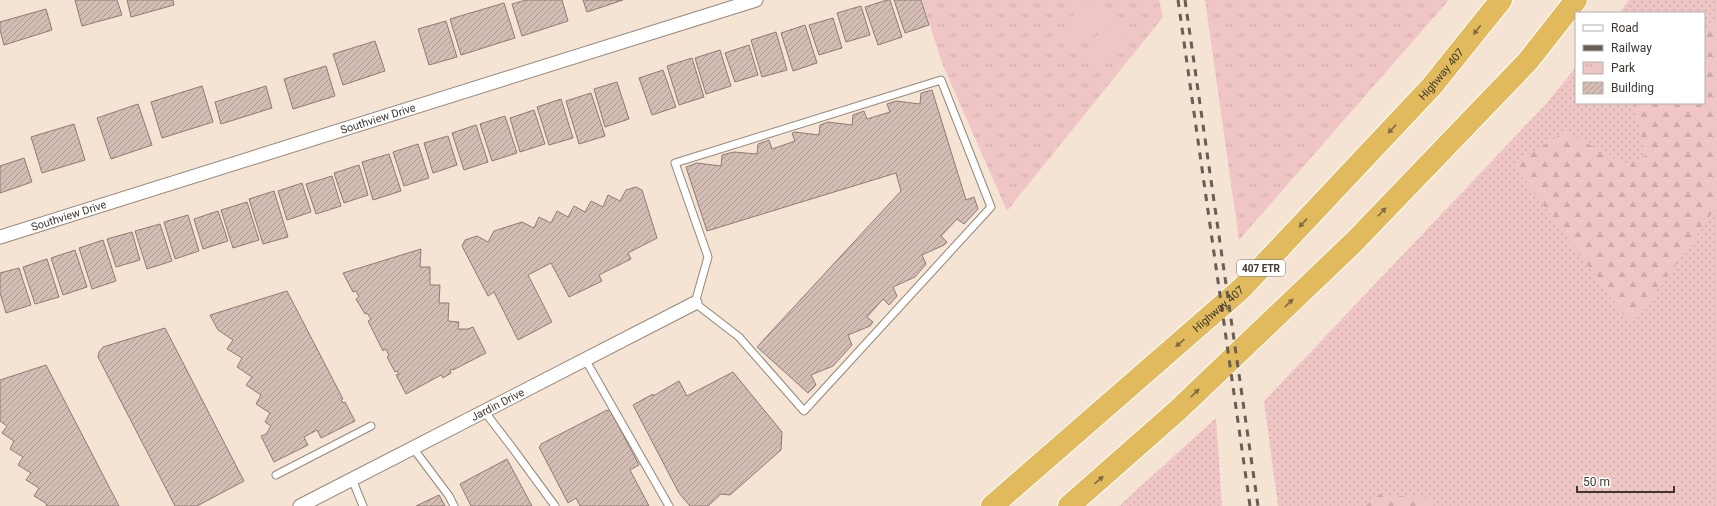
<svg xmlns="http://www.w3.org/2000/svg" width="1717" height="506" font-family="Roboto,sans-serif">
<defs>
<pattern id="grass-dots" width="8" height="8" patternUnits="userSpaceOnUse"><rect width="8" height="8" fill="#efc6c5"/><path d="M2 2h.1M6 6h.1" fill="none" stroke="#ceabaa" stroke-width="1.8" stroke-linecap="round"/></pattern>
<pattern id="forest-firs" width="22" height="20" patternUnits="userSpaceOnUse"><rect width="22" height="20" fill="#efc6c5"/><path d="M5 1l3.5 6h-7zM16 11l3.5 6h-7z" fill="#ceabaa"/></pattern>
<pattern id="park-tufts" width="24" height="20" patternUnits="userSpaceOnUse"><rect width="24" height="20" fill="#efc6c5"/><path d="M3 7l-1-3M5 7V3M7 7l1-3M15 17l-1-3M17 17v-4M19 17l1-3" fill="none" stroke="#ceabaa"/></pattern>
<pattern id="building-hatch" width="6" height="6" patternUnits="userSpaceOnUse"><rect width="6" height="6" fill="#d3bdb4"/><path d="M-1 1l2-2M0 6l6-6M5 7l2-2" fill="none" stroke="#ad9a93"/></pattern>
</defs>
<rect width="100%" height="100%" fill="#f5e4d4"/>
<path fill="url(#grass-dots)" d="M1629 0H1717V506H1278L1264 401 1545 105 1576 67V103H1704V13H1619Z
M1216 418 1222 506H1119Z"/>
<path fill="url(#forest-firs)" d="M1717 19V206L1687 250 1631 325 1514 165 1565 131 1626 165 1646 155 1633 103H1704V30Z
M1380 494 1433 499 1431 506H1365Z"/>
<path fill="url(#park-tufts)" d="M922 0H1159L1163 17 1007 211 942 63Z
M1205 0H1449L1239 240Z"/>
<path fill="#efc6c5" d="M1084 2 1101 15 1072 51 1056 38Z
M1109 21 1125 34 1097 70 1080 57Z"/>
<path fill="url(#building-hatch)" stroke="#8f7b73" d="M75 0H117L122 15 82 26Z
M127 0H173L174 5 131 17Z
M526 0H562L568 21 522 36 512 4Z
M583 0H623L587 12Z
M887 0H890L902 37 878 45 865 7Z
M894 0H921L929 25 905 33Z
M504 3 515 38 461 55 450 19Z
M861 6 870 35 846 42 837 13Z
M46 9 52 30 4 45 0 30V22Z
M833 18 842 48 819 55 809 25Z
M446 21 457 57 429 65 418 29Z
M805 25 817 63 793 71 781 33Z
M776 32 787 70 762 77 751 40Z
M375 41 385 71 343 85 333 54Z
M749 45 758 75 735 82 725 53Z
M720 50 731 86 706 94 695 58Z
M692 58 704 97 679 105 667 66Z
M326 66 335 96 293 109 284 79Z
M663 70 676 107 652 115 639 78Z
M617 82 629 119 605 127 594 89Z
M202 86 213 122 162 138 151 102Z
M266 86 272 108 221 124 215 102Z
M932 90 966 200 974 197 978 209 964 224 957 219 941 236 947 242 944 245 922 255 926 264 915 277 893 287 897 296 889 305 883 299 867 317 873 322 870 326 848 335 852 345 833 366 811 375 816 385 808 393 757 347 901 191 896 173 707 231 686 167 697 163 721 166 722 155 734 152 757 154 758 144 769 140 772 149 795 141 792 133 795 132 819 135 820 125 828 122 852 125 853 115 864 111 867 119 890 112 887 104 896 101 920 104 921 93Z
M591 93 605 136 579 144 566 101Z
M561 99 573 138 549 145 537 107Z
M138 104 152 145 111 159 97 118Z
M534 110 545 144 520 152 510 118Z
M505 116 517 153 492 161 480 124Z
M74 124 85 160 42 173 31 137Z
M476 125 488 162 464 170 452 133Z
M448 136 457 165 433 173 424 143Z
M418 144 429 178 404 186 393 152Z
M389 154 401 191 373 200 362 162Z
M24 158 32 182 0 193V166Z
M359 165 368 195 344 203 334 173Z
M332 176 341 206 316 214 306 184Z
M302 183 311 212 287 220 278 191Z
M636 187 642 190 657 238 628 253 631 259 599 275 602 281 569 297 551 263 528 275 552 322 518 340 494 292 488 296 462 246 465 240 477 236 488 242 494 231 522 222 534 228 539 217 551 223 557 211 568 217 574 206 585 212 591 201 603 207 608 195 620 201 626 190Z
M274 191 288 237 263 244 249 199Z
M247 202 259 240 233 248 221 210Z
M218 211 228 241 203 249 194 219Z
M188 215 199 251 175 259 164 222Z
M160 224 172 261 147 269 135 231Z
M132 232 140 260 116 267 107 239Z
M103 240 116 281 92 289 79 248Z
M421 249 420 267H430V285H440L439 303H449L448 321 459 322 458 329H468L473 327 486 353 453 370 452 369 450 370 451 373 443 378 441 375 406 394 396 375 399 374 397 371 395 372 387 357 389 356 386 349 383 351 368 321 371 319 367 313 365 314 356 299 359 297 356 291 353 292 343 273Z
M75 250 87 287 63 295 51 258Z
M47 259 59 297 35 304 23 267Z
M19 268 31 305 6 313 0 293V273Z
M287 291 343 399 341 400 343 403 345 402 355 421 321 438 317 430 304 437 308 445 274 462 261 436 266 434 271 426 265 422 270 413 256 404 261 395 246 385 252 377 237 367 242 358 227 349 233 340 218 330 210 315Z
M165 328 244 481 197 506H175L98 357 99 352 103 347Z
M46 365 119 506H46L47 504 34 496 39 488 26 480 31 473 18 465 23 457 10 449 14 441 2 433 7 426 0 421V380Z
M733 372 782 432 781 450 730 495 721 494 708 506H690L679 493 633 405 653 394V396L679 381 687 396Z
M607 410 608 411 610 410 639 465 630 470 649 506H580L576 498 568 503 539 447 541 445V444Z
M507 459 532 506H471L460 484Z
M439 495 445 506H416Z"/>
<g fill="none" stroke-linecap="round" stroke-linejoin="round">
<g stroke="#958678" stroke-width="9">
<path id="service" d="M941 80 991 207 804 411 739 337 695 303 708 257 675 163Z
M585 359 669 506
M484 411 511 446 555 506
M413 448 449 496 454 506
M276 475 371 426
M352 479 363 506"/>
</g>
<g stroke="#958678" stroke-width="15">
<g id="minor">
<path id="s1" d="M0 237 756 0"/>
<path id="s2" d="M300 506 695 303"/>
</g>
</g>
<g stroke="#fff" stroke-width="24">
<g id="motorway">
<path id="s3" d="M992 506 1241 289 1432 86 1501 0"/>
<path d="M1069 506 1178 410 1354 242 1528 61 1576 0"/>
</g>
</g>
<use href="#service" stroke="#fff" stroke-width="7"/>
<use href="#minor" stroke="#fff" stroke-width="13"/>
<use href="#motorway" stroke="#e0ba5d" stroke-width="22"/>
<path stroke="#685e56" stroke-width="3" stroke-dasharray="7 7" stroke-linecap="butt" d="M1178 0 1250 506
M1185 0 1258 506"/>
</g>
<defs><path id="oneway-solid" d="M-6-.8H1V-3.2L6.5 0L1 3.2V.8H-6Z"/></defs>
<g fill="#7f6b43">
<use href="#oneway-solid" transform="translate(1477 30) rotate(129)"/>
<use href="#oneway-solid" transform="translate(1392 129) rotate(133)"/>
<use href="#oneway-solid" transform="translate(1382 212) rotate(-46)"/>
<use href="#oneway-solid" transform="translate(1303 223) rotate(133)"/>
<use href="#oneway-solid" transform="translate(1289 303) rotate(-44)"/>
<use href="#oneway-solid" transform="translate(1180 343) rotate(139)"/>
<use href="#oneway-solid" transform="translate(1195 393) rotate(-44)"/>
<use href="#oneway-solid" transform="translate(1099 480) rotate(-41)"/>
</g>
<g text-anchor="middle" stroke-width="3.5" stroke-linejoin="round" paint-order="stroke">
<rect fill="#fff" stroke="#78736f" stroke-width="1" x="1237" y="260" width="48" height="16" rx="3"/>
<g font-size="10" font-weight="bold" fill="#3e3731">
<text x="1261" y="272">407 ETR</text>
</g>
<g font-size="11" fill="#3e3731" stroke="#fff">
<text dy="4" stroke="none"><textPath href="#s3" startOffset="624">Highway 407</textPath></text>
<text dy="4" stroke="none"><textPath href="#s1" startOffset="396">Southview Drive</textPath></text>
<text dy="4" stroke="none"><textPath href="#s1" startOffset="72">Southview Drive</textPath></text>
<text dy="4" stroke="none"><textPath href="#s3" startOffset="300">Highway 407</textPath></text>
<text dy="4" stroke="none"><textPath href="#s2" startOffset="222">Jardin Drive</textPath></text>
</g>
</g>
<rect x="1575" y="12" width="130" height="92" fill="#ffffff" stroke="#b2afad"/>
<rect x="1583" y="25" width="20" height="6" fill="#ffffff" stroke="#b2afad"/>
<text x="1611" y="32" font-size="12" fill="#3e3731">Road</text>
<rect x="1583" y="45" width="20" height="6" fill="#685e56" stroke="#b2afad"/>
<text x="1611" y="52" font-size="12" fill="#3e3731">Railway</text>
<rect x="1583" y="62" width="20" height="12" fill="url(#park-tufts)" stroke="#b2afad"/>
<text x="1611" y="72" font-size="12" fill="#3e3731">Park</text>
<rect x="1583" y="82" width="20" height="12" fill="url(#building-hatch)" stroke="#b2afad"/>
<text x="1611" y="92" font-size="12" fill="#3e3731">Building</text>
<path d="M1577 486v6h97v-6" fill="none" stroke="#3e3731" stroke-width="2"/>
<text x="1583" y="486" font-size="12" fill="#3e3731" stroke="#ffffff" stroke-width="3" paint-order="stroke">50 m</text>
</svg>
